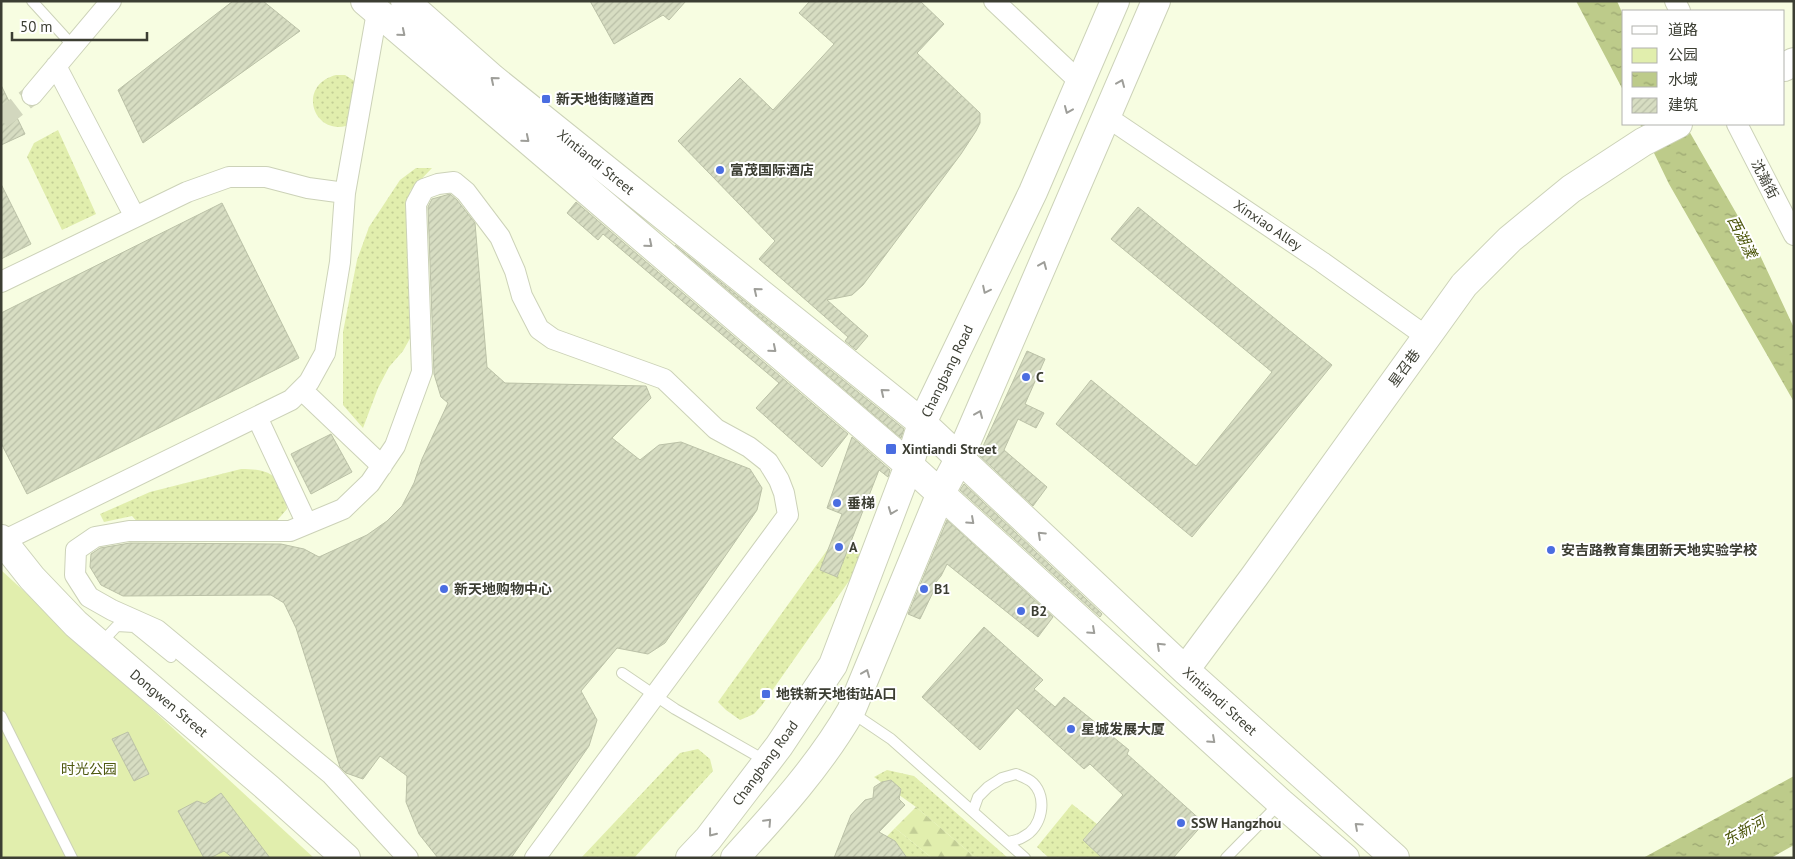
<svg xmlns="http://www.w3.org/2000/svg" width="1795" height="859" font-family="'PT Sans','Noto Sans SC',sans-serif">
<defs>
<pattern id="grass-dots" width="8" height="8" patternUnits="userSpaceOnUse" patternTransform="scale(1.25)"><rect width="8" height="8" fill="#e1eead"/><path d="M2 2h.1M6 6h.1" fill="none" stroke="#c2cd95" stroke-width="1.8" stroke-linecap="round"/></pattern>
<pattern id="forest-firs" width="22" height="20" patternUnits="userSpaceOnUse" patternTransform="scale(1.25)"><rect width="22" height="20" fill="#e1eead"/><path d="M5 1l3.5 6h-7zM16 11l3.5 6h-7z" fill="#c2cd95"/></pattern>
<pattern id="water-ripples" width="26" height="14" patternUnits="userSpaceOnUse" patternTransform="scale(1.25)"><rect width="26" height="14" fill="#bdcb8a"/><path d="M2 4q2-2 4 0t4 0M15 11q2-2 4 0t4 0" fill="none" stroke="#9ba671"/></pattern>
<pattern id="building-hatch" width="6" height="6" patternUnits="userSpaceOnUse" patternTransform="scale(1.25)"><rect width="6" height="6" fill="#d7ddc2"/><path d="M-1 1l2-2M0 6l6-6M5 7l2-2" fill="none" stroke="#b9bfa7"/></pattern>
</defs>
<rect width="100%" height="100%" fill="#f7fde1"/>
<path fill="url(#grass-dots)" d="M336 75H345L359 84 354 123C315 142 294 86 336 75Z
M58 130 96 214 62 230 27 157 34 143Z
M416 168H432L410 191 408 222 413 333 403 351 389 367 378 388 363 428 343 405V332L357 260 369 227 400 180Z
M241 469C273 469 282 477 287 509L274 524 141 526 132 516 104 522 100 514 150 492Z
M844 540 857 547 863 561 762 705 754 714 740 720 726 710 718 702 833 542Z
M698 749 710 759 713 771 634 858H581L680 753Z
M887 770 914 776 1008 858H976L916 807 874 777Z
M1072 804 1097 824 1083 840 1102 858H1049L1037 847Z
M895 828 932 858H866Z"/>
<path fill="url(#forest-firs)" d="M916 807 976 858H932L895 828Z"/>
<path fill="#e1eead" d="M1 570 314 858H1Z"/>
<path fill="url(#water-ripples)" d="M1576 1H1617L1624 17V92Z
M1640 124H1685L1758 251 1794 328V402L1669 184Z
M1794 776V845L1771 858H1643Z"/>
<path fill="url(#building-hatch)" stroke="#bbc1a7" d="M233 1H263L300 31 143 143 118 90Z
M590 1H686L669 20 663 15 614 44Z
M810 1H920L944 24 917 53 980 113V123L976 131 961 154 863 285 852 295 827 300 868 336 856 350 845 341 848 337 759 259 775 241 678 141 740 78 773 110 834 44 799 13Z
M1 85 25 134 1 145Z
M1 184 31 244 1 259Z
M450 194 457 200 475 223 487 367 505 383 646 386 651 398 612 438 640 460 659 445 681 442 750 469 762 488 757 510 665 643 648 654 617 648 581 691 597 720 589 746 511 858H438L419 834 406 802 407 776 380 756 363 779 346 773 340 767 296 628 284 603 271 595 123 596 101 585 90 567 91 554 100 548 130 543 281 544 304 549 319 557 367 535 387 521 402 506 414 483 422 459 448 403 441 397 434 374 428 207 432 199Z
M576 202 848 434 822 467 756 408 779 383 603 234 598 240 567 213Z
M222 203 299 358 27 494 1 443V313Z
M1138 207 1332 365 1192 537 1056 424 1091 380 1196 466 1272 372 1111 239Z
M675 245 904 429 901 438Z
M1027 351 1045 359 1025 404 1044 413 1036 428 1018 419 1004 450 1047 487 1033 506 979 455Z
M331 434 352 472 311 494 291 454Z
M852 437 890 470 888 477 879 470 837 577 820 570 842 514 827 508Z
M964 484 1102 614 1100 617 960 490Z
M947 520 1053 617 1038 637 947 564 941 576 935 583 937 584 920 619 908 614Z
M984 627 1043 680 1034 689 1055 707 1064 697 1129 750 1127 754 1204 823 1173 858H1102L1083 840 1123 795 1090 764 1084 769 1017 708 980 750 922 697Z
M128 732 149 774 134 781 112 739Z
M891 780 901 789 899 799 905 805 879 832 895 841 907 858H834L851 815 865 800 873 798 874 787 882 782Z
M221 793 270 858H233L224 851 210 858H204L178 811 197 801 205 804Z"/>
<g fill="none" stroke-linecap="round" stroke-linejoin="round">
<path stroke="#d2d7be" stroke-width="20" stroke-dasharray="20 10" stroke-linecap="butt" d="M1 119 32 95"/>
<g stroke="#ccd2b8" stroke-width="12">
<path id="lane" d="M32 1 73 46
M100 644 117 626 134 627 171 657
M622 673 675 709 766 761
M851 712 891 739 1025 858
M1 716 72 858
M973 811 978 797 988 787 1002 778 1016 774C1021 776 1029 779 1033 783 1048 798 1042 828 1023 837 1019 840 1013 841 1008 842
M1226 858 1280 803"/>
</g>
<g stroke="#ccd2b8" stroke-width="22">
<path id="street" d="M994 1 1080 82
M1675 1 1680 11
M56 66 135 217
M32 95 111 1
M1107 117 1322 262 1427 337
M1737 124 1794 235
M1 282 187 192 229 177H266L308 188 345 193 377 12
M302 390 382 466
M257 417 307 524
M3 541 291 400 309 382 325 353 340 262 345 193
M408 858 331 774 157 630 112 610 89 597 75 575 76 550 95 537 129 531H290L343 509 370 483 395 446 422 372 416 204 424 189 438 184 454 182 466 192 500 237 515 271 522 296 539 329 553 339 664 379 716 429 749 447 768 462 779 480 784 493 788 515 535 858"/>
</g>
<g stroke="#ccd2b8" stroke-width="30">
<path id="secondary" d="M365 1 909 465 1280 802 1345 858
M405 1 492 78 922 423 1185 670 1395 858
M1784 67 1794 62
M1 539 32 578 76 624 269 789 346 858
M1185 670 1254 577 1464 285 1510 239 1571 189 1643 142 1678 124
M690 858 708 839 779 746 833 665 909 465 922 423 1033 192 1115 1
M735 858C777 812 820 765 851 711L941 493 959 459 1156 1"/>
</g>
<use href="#lane" stroke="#fff" stroke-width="10"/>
<use href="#street" stroke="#fff" stroke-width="20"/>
<use href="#secondary" stroke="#fff" stroke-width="28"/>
</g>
<defs><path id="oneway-chevron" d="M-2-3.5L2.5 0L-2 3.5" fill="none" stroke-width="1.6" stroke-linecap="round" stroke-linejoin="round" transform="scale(1.25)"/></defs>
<g stroke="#9e9e99">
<use href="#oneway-chevron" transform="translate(402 33) rotate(40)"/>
<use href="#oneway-chevron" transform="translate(494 80) rotate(-140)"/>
<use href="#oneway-chevron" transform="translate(1121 83) rotate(-67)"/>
<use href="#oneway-chevron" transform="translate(1068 110) rotate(113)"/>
<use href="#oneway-chevron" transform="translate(526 139) rotate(40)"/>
<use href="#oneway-chevron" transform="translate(649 244) rotate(40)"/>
<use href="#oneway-chevron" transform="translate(1043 265) rotate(-67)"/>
<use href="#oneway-chevron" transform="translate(986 290) rotate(116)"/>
<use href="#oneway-chevron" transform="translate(757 291) rotate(-141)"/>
<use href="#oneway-chevron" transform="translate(773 349) rotate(40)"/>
<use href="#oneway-chevron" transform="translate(884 392) rotate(-141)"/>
<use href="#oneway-chevron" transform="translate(979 414) rotate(-67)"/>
<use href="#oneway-chevron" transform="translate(892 511) rotate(111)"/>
<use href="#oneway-chevron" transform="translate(971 521) rotate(42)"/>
<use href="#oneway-chevron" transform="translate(1041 535) rotate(-137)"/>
<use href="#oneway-chevron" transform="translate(1092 631) rotate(42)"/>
<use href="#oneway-chevron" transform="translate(1160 646) rotate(-137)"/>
<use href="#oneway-chevron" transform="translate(866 673) rotate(-68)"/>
<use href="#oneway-chevron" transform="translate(1212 740) rotate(42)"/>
<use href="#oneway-chevron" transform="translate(768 822) rotate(-47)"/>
<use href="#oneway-chevron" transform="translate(1358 826) rotate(-138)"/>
<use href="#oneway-chevron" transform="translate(712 833) rotate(128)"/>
</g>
<g fill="#4a6de1" stroke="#fff" stroke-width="2">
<rect x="541" y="94" width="10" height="10" rx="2.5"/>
<circle cx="720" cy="170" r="5"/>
<circle cx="1026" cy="377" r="5"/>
<rect x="885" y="443" width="12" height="12" rx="2.5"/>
<circle cx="837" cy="503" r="5"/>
<circle cx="839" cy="547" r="5"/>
<circle cx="1551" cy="550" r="5"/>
<circle cx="444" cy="589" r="5"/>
<circle cx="924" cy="589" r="5"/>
<circle cx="1021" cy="611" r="5"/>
<rect x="761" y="689" width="10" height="10" rx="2.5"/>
<circle cx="1071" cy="729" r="5"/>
<circle cx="1181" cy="823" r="5"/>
</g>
<g text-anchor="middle" stroke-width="4" stroke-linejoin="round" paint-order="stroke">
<g font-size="14" font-weight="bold" fill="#3c3e33" stroke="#fff" text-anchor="start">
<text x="556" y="104">新天地街隧道西</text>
<text x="730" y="175">富茂国际酒店</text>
<text x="1036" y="382">C</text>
<text x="902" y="454">Xintiandi Street</text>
<text x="847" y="508">垂梯</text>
<text x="849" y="552">A</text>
<text x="1561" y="555">安吉路教育集团新天地实验学校</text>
<text x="454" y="594">新天地购物中心</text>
<text x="934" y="594">B1</text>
<text x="1031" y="616">B2</text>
<text x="776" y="699">地铁新天地街站A口</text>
<text x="1081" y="734">星城发展大厦</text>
<text x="1191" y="828">SSW Hangzhou</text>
</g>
<g font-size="14" fill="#3c3e33" stroke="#fff">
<text transform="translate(596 162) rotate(39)" y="5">Xintiandi Street</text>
<text transform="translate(1765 179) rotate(63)" y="5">沈瀚街</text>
<text transform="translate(1268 225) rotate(34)" y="5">Xinxiao Alley</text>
<text transform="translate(1404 368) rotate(-54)" y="5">星召巷</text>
<text transform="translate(947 371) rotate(-64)" y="5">Changbang Road</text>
<text transform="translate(1220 701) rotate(42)" y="5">Xintiandi Street</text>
<text transform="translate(169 703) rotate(40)" y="5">Dongwen Street</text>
<text transform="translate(765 763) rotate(-54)" y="5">Changbang Road</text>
</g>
<g font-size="14" fill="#4f5a11" stroke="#fff">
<text x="89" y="774">时光公园</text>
</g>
<g font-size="15" font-style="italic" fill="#4a5408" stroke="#fff">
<text transform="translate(1742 237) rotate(63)" y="5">西湖漾</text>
<text transform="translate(1744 831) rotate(-28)" y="5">东新河</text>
</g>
</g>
<rect width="1795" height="859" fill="none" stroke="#3c3e33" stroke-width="5"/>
<rect x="1622" y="10" width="162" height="115" fill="#ffffff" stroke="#b1b2ad"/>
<rect x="1632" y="26" width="25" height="8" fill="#ffffff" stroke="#b1b2ad"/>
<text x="1668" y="35" font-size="15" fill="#3c3e33">道路</text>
<rect x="1632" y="48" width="25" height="15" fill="#e1eead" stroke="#b1b2ad"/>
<text x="1668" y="60" font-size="15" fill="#3c3e33">公园</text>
<rect x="1632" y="72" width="25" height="15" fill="url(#water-ripples)" stroke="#b1b2ad"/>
<text x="1668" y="85" font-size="15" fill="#3c3e33">水域</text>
<rect x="1632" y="98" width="25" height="15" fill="url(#building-hatch)" stroke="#b1b2ad"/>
<text x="1668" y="110" font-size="15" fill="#3c3e33">建筑</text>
<path d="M12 32v8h135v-8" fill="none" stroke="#3c3e33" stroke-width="2.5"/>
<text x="20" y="32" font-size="15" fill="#3c3e33" stroke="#ffffff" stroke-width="4" paint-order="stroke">50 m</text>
</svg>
